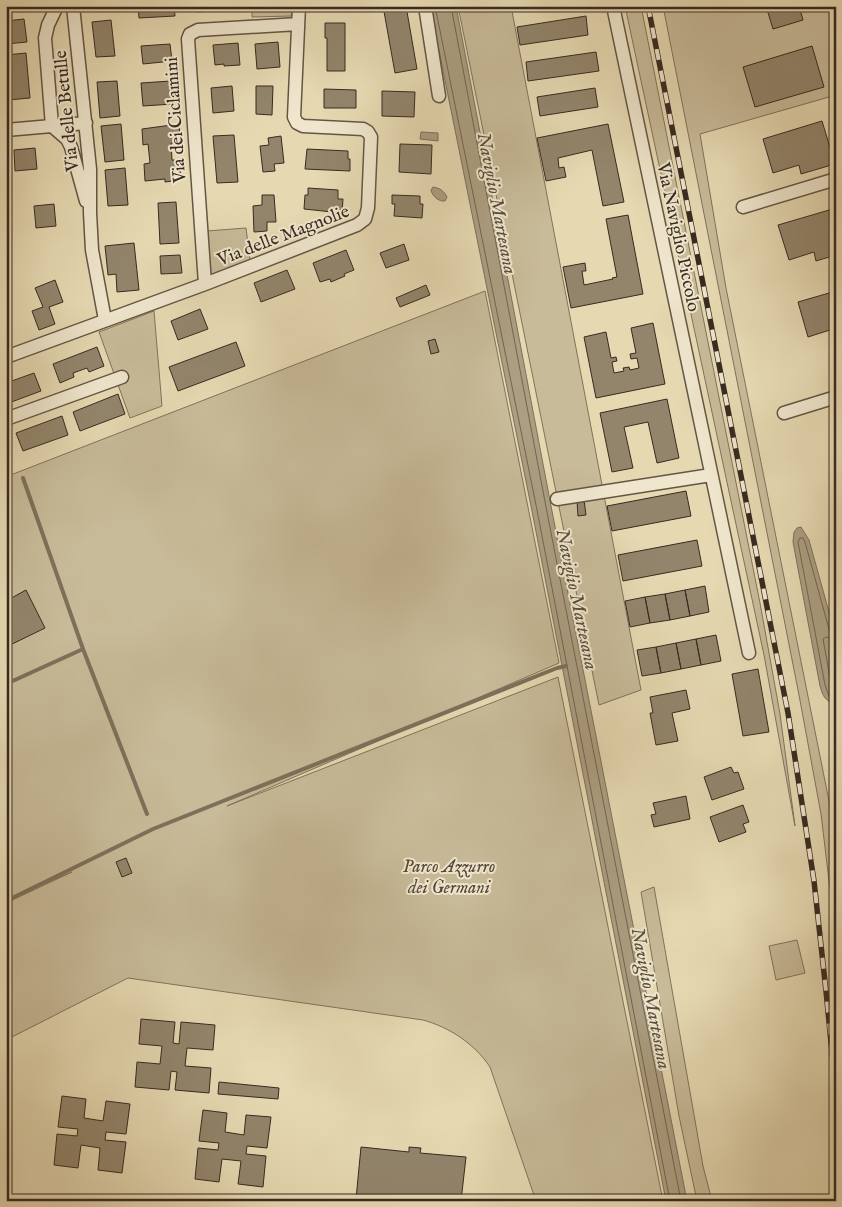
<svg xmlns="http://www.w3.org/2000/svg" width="842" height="1207" font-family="'IM FELL English',serif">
<rect width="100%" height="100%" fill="#e6d9b2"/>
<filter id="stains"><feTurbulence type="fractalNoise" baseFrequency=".004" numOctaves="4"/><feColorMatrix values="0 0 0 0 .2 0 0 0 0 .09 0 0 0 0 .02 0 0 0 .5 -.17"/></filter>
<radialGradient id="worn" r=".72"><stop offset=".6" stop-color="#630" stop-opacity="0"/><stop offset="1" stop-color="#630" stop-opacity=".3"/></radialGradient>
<path fill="#c8bb99" stroke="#80725d" d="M252 6H291L292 16 252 17Z
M458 6H511L641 690 599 705Z
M625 6H641L760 603 780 714 795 826 764 655Z
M663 6H836V95L700 134 726 288 830 806 836 868V889H830L821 814 799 695Z
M246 228 250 260 210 275 207 231Z
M485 291 559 663 227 806 558 677 663 1201H536L490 1067C475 1044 449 1027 423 1020L128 978 6 1040V903L72 872 6 900V471L8 476Z
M154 311 162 406 130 418 99 332Z
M654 887 703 1166 712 1201H697L679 1116 641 892Z
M797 940 805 973 776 980 769 946Z"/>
<path fill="#ab9e81" stroke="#7d705b" d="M430 6H456L551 506 687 1201H666L532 511Z
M421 132 438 133V141L420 139Z
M433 187C440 188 444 191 447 197L445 201C439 202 432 196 431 190Z
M801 527 809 540 836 637V703C825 702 823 696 820 686L793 542 794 532 797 528Z"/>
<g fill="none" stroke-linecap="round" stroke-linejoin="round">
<path stroke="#726451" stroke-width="1" d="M435 6 537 510 670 1201
M451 6 546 507 681 1201
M836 634 831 633 829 629 805 542 803 538H800L798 542 825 685 829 696 836 698
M836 640 826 637 823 639 831 683 833 690 836 692"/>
<path stroke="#7d705b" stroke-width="4" d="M23 478 83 649 147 814
M6 684 83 649
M6 901 153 829 557 668 566 666"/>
</g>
<path fill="#92856c" stroke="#382a21" d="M91 6H111V10L92 11Z
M138 6H174L175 16 139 18Z
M196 6H229V10L197 12Z
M383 6H406L417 69 395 73Z
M513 6H537L514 10Z
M766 6H799L803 20 773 29Z
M586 16 588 35 520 45 517 27Z
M24 19 27 42 6 44V21Z
M111 20 115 56 96 57 92 22Z
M325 23H345V71H327V38H325Z
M278 42 280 67 257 69 255 44Z
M238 43 240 65 224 66V64L215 65 213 45Z
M170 44 172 61 143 64 141 46Z
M812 46 824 87 755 107 743 67Z
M596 52 599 71 528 81 526 62Z
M26 53 30 98 8 100 6 55Z
M117 81 120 116 100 118 97 82Z
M171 81 173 104 143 106 141 83Z
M232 86 234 111 213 113 211 88Z
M256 86H273L272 115 256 114Z
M595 88 598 107 540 116 537 97Z
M324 89 356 90V108H324Z
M382 91 415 92 414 117 382 116Z
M822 121 835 164 801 174 799 165 773 173 763 139Z
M121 124 124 160 105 162 101 126Z
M179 124 180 135 176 136V143H171L172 160H179L181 180 165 182V179L145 181 144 164 150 163 148 144 143 145 142 129Z
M608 124 624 202 603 206 592 150 558 158 559 168 564 167 566 177 546 181 537 138Z
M234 135 238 182 217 183 213 136Z
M281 136 284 163 274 164 275 171 263 172 260 146 269 145 268 138Z
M400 144 432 145 431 174 399 172Z
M35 148 37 169 15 171 14 150Z
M307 149 348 151V159H350V171L305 169Z
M125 168 128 205 108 206 105 170Z
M308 188 338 190V199H343L342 213 304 209 305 195H308Z
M262 195H274L276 222H267V231L254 232 253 206 262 205Z
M392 195 420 196V204H423L422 218 394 216 395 204H392Z
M176 202 179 243 160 244 158 203Z
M6 204H9L11 227 6 228Z
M54 204 56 226 36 228 34 206Z
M836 208V255L816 261 814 252 789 260 778 225Z
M628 215 643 294 571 308 563 267 585 263 586 271H582L584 285 613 279 612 278 617 277 606 219Z
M134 243 139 290 117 292 116 274 108 275 105 246Z
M404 244 409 260 386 268 380 253Z
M346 250 354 270 344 274 345 276 331 282 330 279 320 282 313 263Z
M180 255 182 273 161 274 160 256Z
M287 270 295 289 261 302 254 283Z
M55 280 63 302 49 307 55 324 39 330 32 311 43 307 35 288Z
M426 285 430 295 400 307 396 298Z
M836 291V337L833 329 808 337 798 302Z
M200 309 208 329 178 340 171 321Z
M653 323 665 384 596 398 584 337 606 332 611 358 616 357 617 361 612 362 614 373 624 371 623 368 629 367 630 370 639 368 637 358 631 359 630 354 636 353 631 328Z
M6 325 11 336 6 338Z
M435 339 439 352 431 354 428 341Z
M236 342 245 366 178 391 169 367Z
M97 347 104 366 89 372 87 368 73 373 74 377 60 383 53 364Z
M34 373 41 391 6 404V383Z
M118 394 125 414 80 431 73 412Z
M667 399 679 458 657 463 648 422 624 427 633 468 612 472 600 413Z
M62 416 68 435 23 451 16 433Z
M686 491 691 516 612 531 607 506Z
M584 500 586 515 578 516 577 501Z
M697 540 702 566 623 581 618 555Z
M705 586 709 612 690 616 685 590Z
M26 590 45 628 6 647V601Z
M685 590 690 616 670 620 665 594Z
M665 594 670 620 650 623 645 597Z
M645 597 650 623 630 627 625 601Z
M716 635 721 661 701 665 696 639Z
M696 639 701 665 681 669 676 643Z
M676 643 681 669 661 673 656 647Z
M656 647 661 673 642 676 637 650Z
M758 669 769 732 743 736 732 674Z
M686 690 690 709 672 713 678 741 656 745 650 713H653L650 697Z
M731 767 734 773 738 772 744 789 712 800 704 777Z
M686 796 690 819 654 827 651 815 656 814 653 803Z
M743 805 749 822 743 824 746 832 719 842 710 817Z
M126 858 132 873 122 877 116 862Z
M141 1019 175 1022 173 1043 179 1044 181 1022 215 1025 213 1050 187 1048 185 1066 211 1068 209 1093 175 1090 177 1072 171 1071 169 1090 135 1087 137 1062 160 1064 162 1046 139 1044Z
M219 1082 279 1088 278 1099 218 1094Z
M62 1096 86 1099 84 1118 103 1121 106 1101 130 1104 126 1134 106 1132 105 1140 126 1142 122 1173 98 1170 100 1148 81 1145 78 1168 54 1165 57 1134 77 1136 78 1129 58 1127Z
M203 1110 227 1113 225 1132 244 1135 246 1115 271 1117 267 1148 247 1146 246 1154 266 1156 263 1187 238 1184 241 1161 222 1159 219 1182 195 1179 198 1148 218 1150 219 1143 199 1141Z
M361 1147 409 1152V1147L421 1148 420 1153 466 1157 461 1201H370L356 1199Z"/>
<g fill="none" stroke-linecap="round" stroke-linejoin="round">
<g stroke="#645645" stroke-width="15">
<path id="minor" d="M57 6 48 25 45 38 52 126 67 139 71 147 86 201
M73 6 90 169V213L92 250 105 320
M425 6 439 96
M613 6 749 653
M6 130 86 123
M743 207 836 179
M205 284 188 39 190 34 198 30 298 24
M6 357 205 284 357 225 365 219 368 208 371 137 368 132 363 129 303 126 297 123 294 117 299 6
M784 413 836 397
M6 419 122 377
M557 499 711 475"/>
</g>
<use href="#minor" stroke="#efe6cd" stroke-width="12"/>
<g stroke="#382a21" stroke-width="5.5">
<path id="rail" d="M648 6 788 713 814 881 826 991 836 1094"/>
</g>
<use href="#rail" stroke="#efe6cd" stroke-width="4" stroke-dasharray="11" stroke-linecap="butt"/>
</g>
<g text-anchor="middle" stroke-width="4" stroke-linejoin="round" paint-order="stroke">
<g font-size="18" fill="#382a21" stroke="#efe6cd">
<text transform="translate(66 111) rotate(-96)" y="6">Via delle Betulle</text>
<text transform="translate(175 120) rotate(-94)" y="6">Via dei Ciclamini</text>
<text transform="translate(283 235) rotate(-21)" y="6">Via delle Magnolie</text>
<text transform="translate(679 237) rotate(78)" y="6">Via Naviglio Piccolo</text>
</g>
<g font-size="18" font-style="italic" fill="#554739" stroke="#efe6cd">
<text x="449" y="872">Parco Azzurro<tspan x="449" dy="21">dei Germani</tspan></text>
</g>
<g font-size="19" font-style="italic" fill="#5a4d3e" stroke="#efe6cd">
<text transform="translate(498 203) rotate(79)" y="7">Naviglio Martesana</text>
<text transform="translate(578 599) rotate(78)" y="7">Naviglio Martesana</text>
<text transform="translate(652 998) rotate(79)" y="7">Naviglio Martesana</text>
</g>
</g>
<rect width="842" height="1207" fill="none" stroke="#e6d9b2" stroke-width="25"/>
<rect x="8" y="8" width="827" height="1192" fill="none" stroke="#382a21" stroke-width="2.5"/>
<rect x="12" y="12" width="817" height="1182" fill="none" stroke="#382a21"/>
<rect width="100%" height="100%" filter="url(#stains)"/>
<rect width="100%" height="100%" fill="url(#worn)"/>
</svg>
